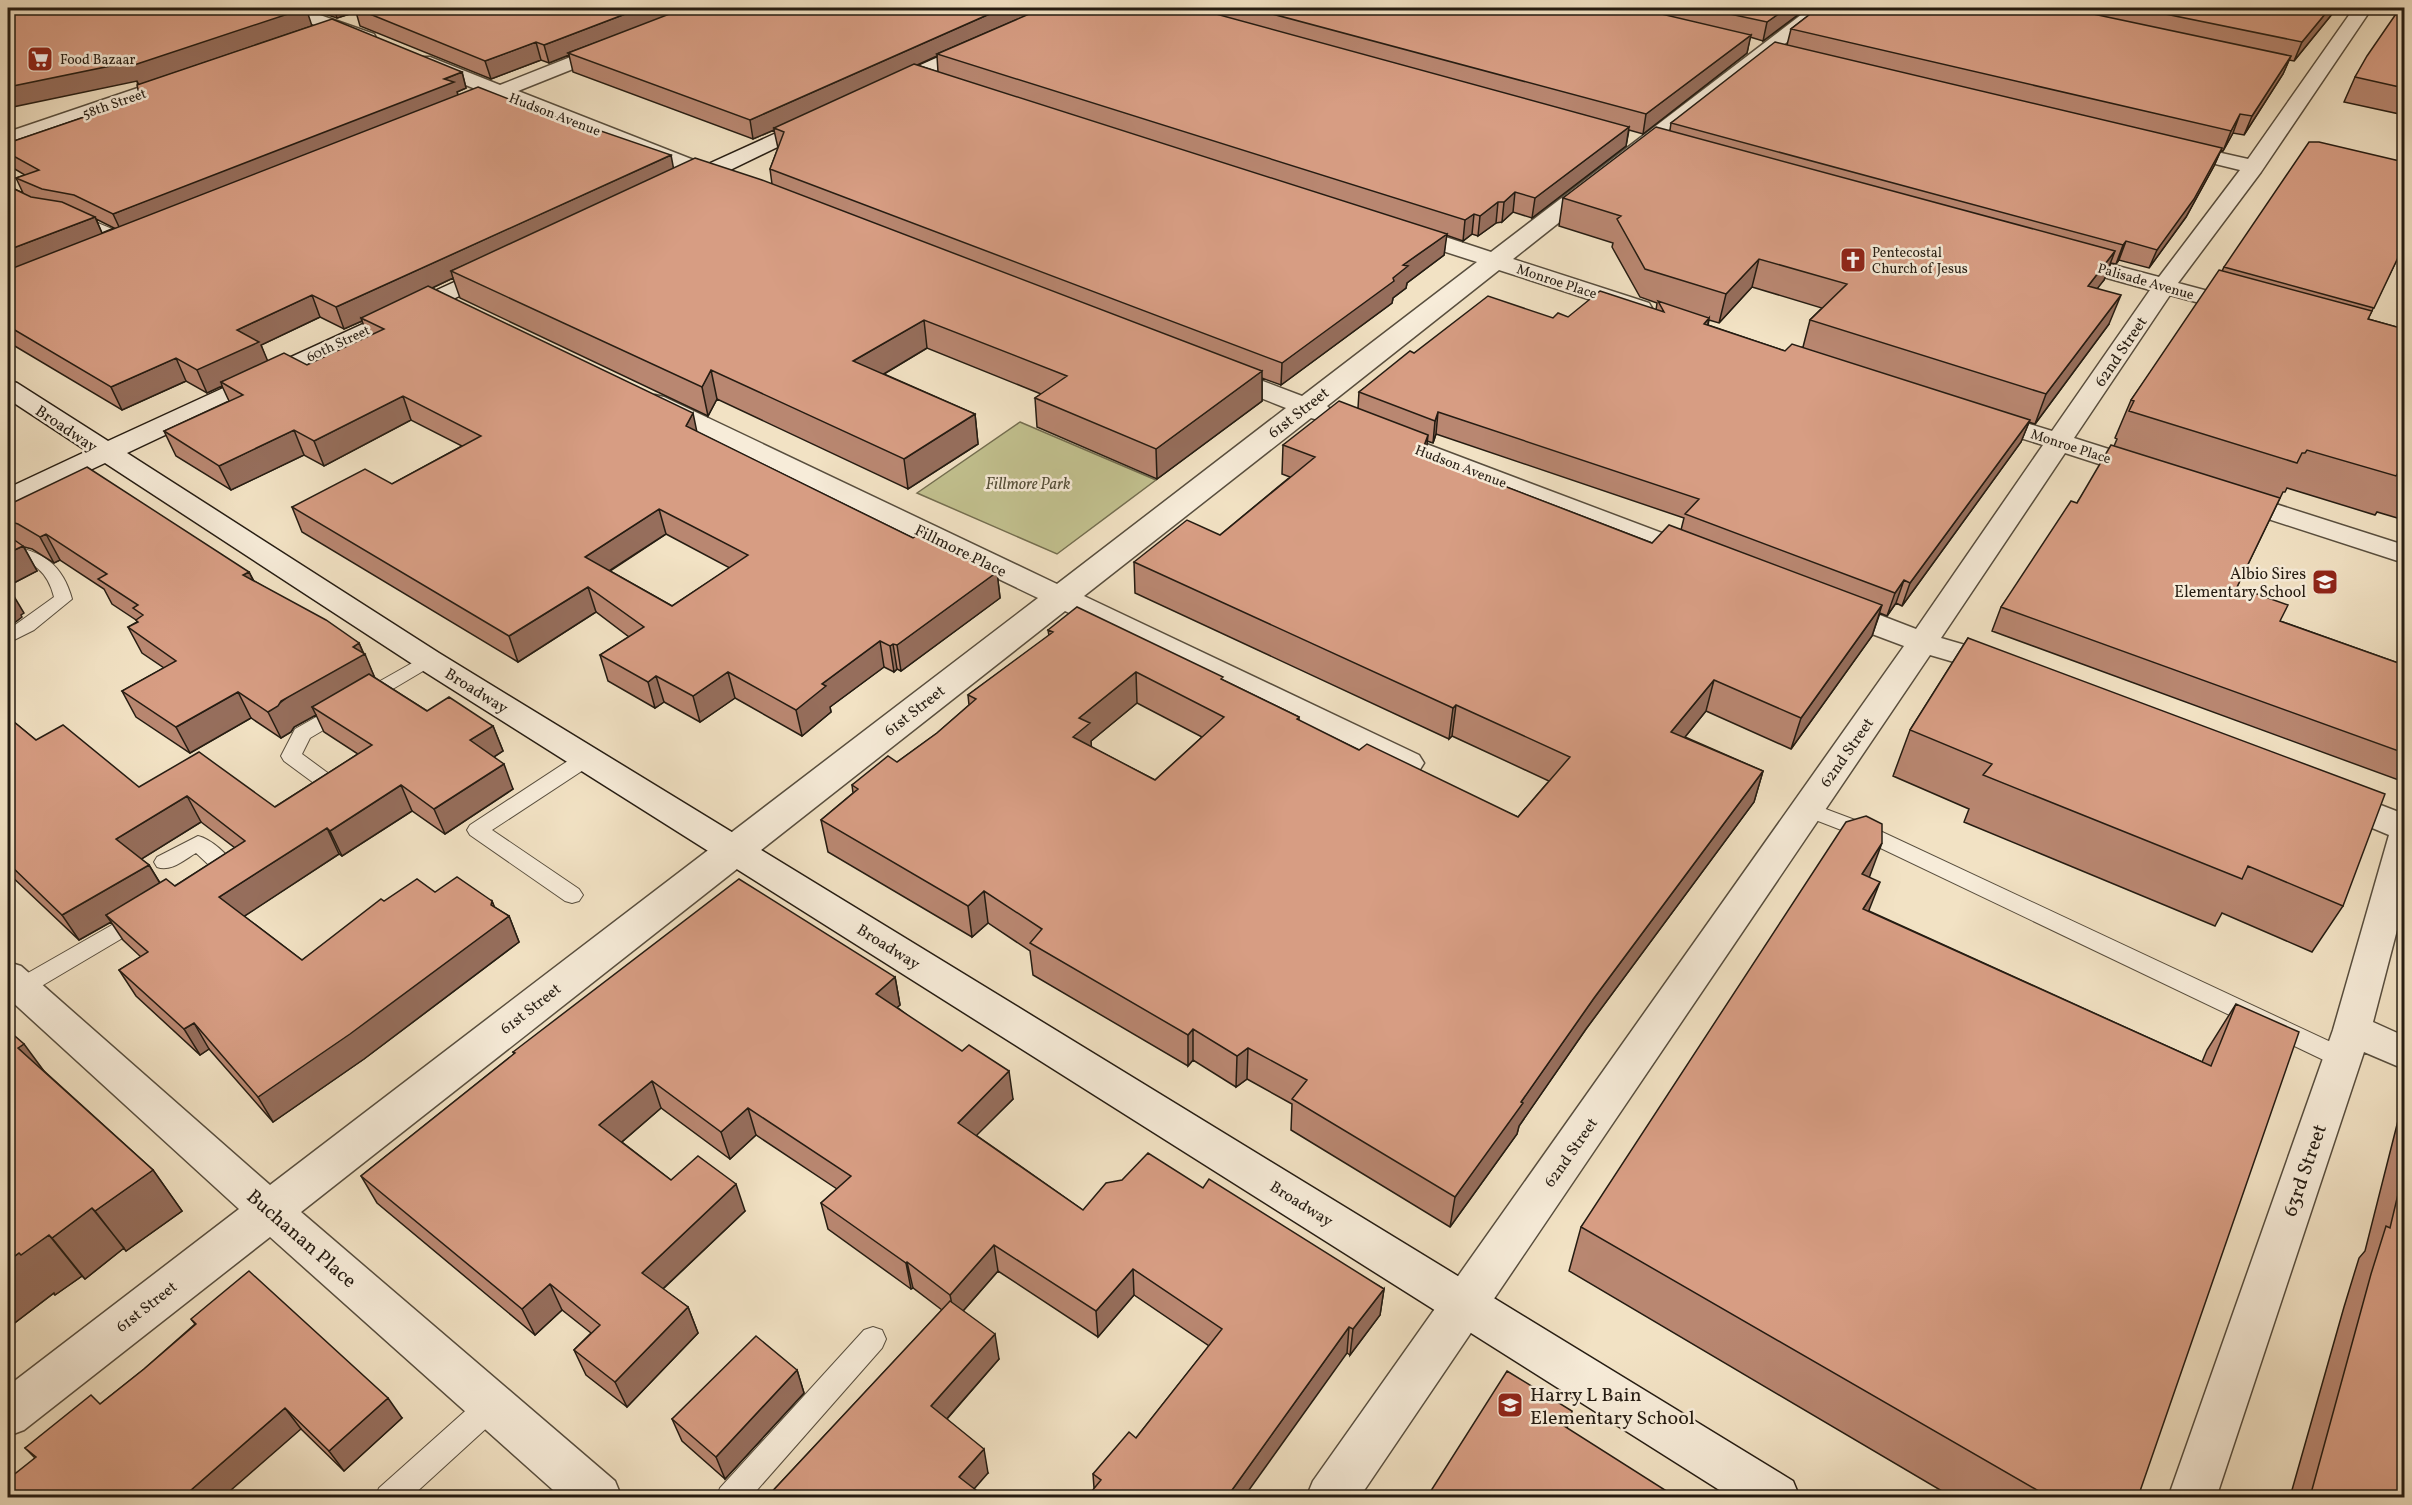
<svg xmlns="http://www.w3.org/2000/svg" width="2412" height="1505" font-family="Vollkorn,serif">
<rect width="100%" height="100%" fill="#f2e2c4"/>
<filter id="stains"><feTurbulence type="fractalNoise" baseFrequency=".00333" numOctaves="4"/><feColorMatrix values="0 0 0 0 .2 0 0 0 0 .09 0 0 0 0 .02 0 0 0 .5 -.17"/></filter>
<radialGradient id="worn" r=".72"><stop offset=".6" stop-color="#630" stop-opacity="0"/><stop offset="1" stop-color="#630" stop-opacity=".3"/></radialGradient>
<path fill="#c2c18f" stroke="#746e50" stroke-width="1.5" d="M1020 422 1156 480 1057 554 917 493Z"/>
<g fill="none" stroke-linecap="round" stroke-linejoin="round">
<g stroke="#584e3e" stroke-width="2">
<path id="lane" d="M74 213 129 236 131 239 129 242H119L69 220 67 217Z
M8 546C42 550 63 565 72 599L34 630 8 643V630L54 597C48 572 33 560 8 556Z
M428 654 435 656 437 660 435 664 310 738 302 754 340 782 343 787 340 792 333 794 326 792 284 761 281 756 295 729Z
M587 751 594 753 597 758 594 763 492 830 579 889 583 895 579 901 572 903 565 901 470 835 467 830 470 825 580 753Z
M1807 802 1863 823 2350 1051 2354 1058 2350 1065 2342 1067 2334 1065 1849 833 1800 814 1797 809 1800 804Z
M198 836C211 839 229 855 235 867L232 872 212 883 205 880 202 875 210 866 196 853C184 860 171 872 157 867L154 862 157 857Z
M140 909 148 911 151 917 148 923 28 994 20 997 12 994 9 988 12 982Z
M873 1327 882 1330 886 1339 882 1348 750 1498H716L720 1488 864 1330Z
M492 1392 502 1396 506 1405 502 1414 410 1498H375L379 1488 482 1396Z"/>
</g>
<g stroke="#584e3e" stroke-width="3">
<path id="street" d="M275 8H300L374 34 376 38 374 42H360L278 12Z
M1810 8H1830L1513 259 1649 303 1652 308 1649 313 1640 315 1631 313 1499 270 1327 406 1335 413 1331 419 1322 421 1311 418 1084 596 1419 755 1424 763 1419 771 1407 774 1395 771 1065 611 301 1212 615 1481 622 1498H562L270 1237 24 1430 8 1436V1386L239 1209 8 998V962L21 966 270 1185 1038 598 646 409 642 403 646 397 655 395 664 397 1057 584 1286 408 1213 379 1209 374 1213 369 1222 366 1231 369 1302 396 1477 262 1396 236 1393 231 1396 226 1404 224 1412 226 1491 252Z
M2354 8H2372L2261 172 2178 283 2253 303 2256 308 2253 313 2244 315 2170 295 2074 438 2156 464 2160 470 2156 476 2146 478 2136 476 2065 453 1941 638 2013 659 2018 666 2013 673 2002 676 1930 655 1359 1498H1306L1313 1481 1904 646 1824 616 1820 609 1824 602 1835 600 1846 602 1916 629 2043 445 1975 424 1971 418 1975 412 1984 410 2052 431 2150 290 2057 264 2053 259 2057 254 2065 252 2159 277 2240 170 2166 152 2163 148 2166 144 2173 142 2248 159Z
M611 41 618 43 620 47 618 51 518 91 732 175 735 180 732 185 724 186 716 185 500 98 489 102 482 100 479 96 483 92 416 65 413 61 416 57H430L500 85Z
M182 73 189 75 192 79 189 83 8 145V132Z
M1384 428 1707 550 1712 556 1707 562 1697 565 1687 562 1375 442 1371 436 1375 430Z
M2232 490 2404 545V563L2222 504 2218 498 2222 492Z
M2334 787 2404 814V903L2373 1022 2404 1036V1069L2364 1052 2216 1498H2168L2333 1030 2389 835 2322 807 2317 799 2322 791Z"/>
</g>
<g stroke="#251c12" stroke-width="3">
<path id="secondary" d="M1048 8H1071L1068 12 894 91H880L877 87 880 83Z
M816 115 823 117 826 121 823 125 689 190 681 191 673 190 670 185 673 180Z
M498 262 506 264 510 269 506 274 127 453 439 653 1793 1481 1800 1498H1732L417 667 105 463 18 504 8 506V488L87 451 8 399V380L17 383 108 441Z"/>
</g>
<use href="#lane" fill="#f7ecd9" fill-rule="evenodd"/>
<use href="#street" fill="#f7ecd9" fill-rule="evenodd"/>
<use href="#secondary" fill="#f7ecd9" fill-rule="evenodd"/>
</g>
<path fill="#b98771" stroke="#251c12" stroke-width="1.5" fill-rule="evenodd" d="M306 8H1807L1763 41 1750 37 1747 53 1643 134 1629 130 1626 146 1532 218 1513 212 1502 222 1496 223 1478 236 1472 234 1463 241 1446 235 1444 255 1407 283 1406 288 1393 298 1392 303 1281 385 1262 378V401L1157 479 1037 427 1035 398 1041 394 927 348 884 374 975 414 978 444 908 489 717 399 708 416 460 298 453 278 432 288 697 432 913 538 997 572 1000 598 901 671 897 669 894 672 884 667 830 707 831 712 802 736 735 698 700 722 664 702 655 708 608 681 600 655 629 637 596 612 518 662 302 532 292 507 392 484 462 446 411 420 324 466 304 455 231 490 176 456 164 431 229 401 222 386 207 393 186 381 122 410 8 342V186L23 193 16 178 25 175 8 165V143L140 98 137 81 312 25 462 72 466 88 457 92 458 95 673 168 772 184 770 169 778 148 774 130 753 139 573 72 569 55 549 63 541 60 491 79 360 26 356 12 337 18ZM937 56 938 72 917 65ZM96 219 114 228 102 233ZM320 317 344 329 362 321 368 336 307 365 267 361 261 345ZM666 534 730 568 672 606 610 571Z
M1818 8H2337L2294 61 2289 60 2283 74 2244 135 2233 133 2223 151 2221 150 2214 166 2186 217 2149 268 2119 260 2116 264 2111 263 2104 280 2097 288 2109 324 2035 424 2029 422 2021 442 1902 606 1896 603 1887 616 1880 613 1872 636 1791 749 1706 711 1685 737 1763 771 1754 802 1586 1029 1519 1126 1517 1134 1450 1227 1291 1130 1292 1104 1247 1079 1236 1087 1193 1060 1188 1066 1033 975 1030 951 988 923 972 937 828 852 821 820 853 793 852 785 897 762 937 733 969 705 968 695 1049 636 1048 630 1223 680 1299 717V721L1359 750 1518 817 1549 781 1452 736 1449 739 1135 593 1134 562 1220 535 1290 477 1282 474 1283 445 1358 408 1359 392 1414 353 1553 318 1656 310 1657 303 1640 297 1612 247 1613 243 1559 226 1563 198 1670 130 1671 123 1787 45 1791 29ZM1752 287 1822 308 1810 320 1803 347 1785 351 1708 325 1709 320 1719 323ZM1436 434 1684 518 1681 530 1652 543 1426 456 1427 441 1433 443ZM1137 703 1202 737 1155 780 1091 747V741Z
M2404 8V115L2344 102 2355 77Z
M2404 245 2368 319 2404 329V520L2377 512 2375 515 2287 488 2285 492H2283L2237 587 2280 621 2404 665V782L1992 631 2001 607 2077 503 2114 446 2117 439 2115 438 2131 400 2222 271 2224 267Z
M8 505 249 572 254 581 359 643 375 678 427 711 493 726 503 751 494 757 513 789 445 834 412 811 342 856 339 854 244 916 302 960 384 901 435 892 492 901 494 907 509 916 519 942 364 1059 273 1122 209 1049 200 1055 136 996 119 970 141 957 123 940 111 922 79 940 8 873V717L36 740 139 787 275 807 358 754 324 732 316 715 294 727 291 732 281 738 251 718 190 753 136 717 122 691 164 668 142 653 128 627 137 622 136 620 112 604 104 589 60 560 54 563 32 549 24 547 37 571 8 586ZM201 822 235 848 175 886 160 883 149 865 141 859Z
M1968 638 2343 906 2312 952 2222 913 2215 926 1964 822 1969 809 1893 776 1910 730Z
M1869 877V911L2202 1062 2207 1050 2236 1004 2138 1497H1952L1569 1271 1581 1227Z
M895 977 900 1005 897 1007 1013 1099 976 1135 1083 1210 1203 1188 1384 1289 1380 1315 1350 1355 1347 1353 1094 1488 1093 1474 1136 1438 1209 1346 1134 1295 1098 1337 998 1271 963 1311 999 1359 947 1419 988 1473 767 1497 942 1310 913 1288 911 1289 828 1229 821 1203 837 1189 756 1135 730 1159 661 1108 622 1142 671 1180 745 1211 663 1289 688 1307 698 1333 627 1407 586 1375 574 1350 591 1333 562 1310 535 1335 377 1203 361 1176 514 1054 513 1052Z
M8 1030 43 1070 153 1170 182 1211 126 1251 124 1248 85 1279 82 1276 55 1295 54 1293 8 1328Z
M2404 1097V1497H2290L2344 1307 2359 1258 2365 1251Z
M191 1319 402 1418 344 1471 301 1429 13 1480 35 1458 25 1448 100 1404 144 1369 195 1324Z
M797 1370 804 1393 725 1479 682 1441 672 1419Z"/>
<path fill="#966e5c" stroke="#251c12" stroke-width="1.5" d="M306 8 312 26 139 85 137 81 8 108V87Z
M334 8H368H355L356 12 337 18Z
M641 8H690L568 53 569 55 549 63 544 45Z
M1003 8H1044L937 54V56L776 129 774 128V130L753 139 750 120Z
M1787 8H1807L1763 41 1767 22Z
M2330 8H2337L2294 61 2302 42Z
M1751 35 1747 53 1643 134 1646 114Z
M536 42 541 60 491 79 485 61Z
M2291 56 2283 74 2244 135 2252 116Z
M462 72 466 88 457 92 459 98 121 231 113 214Z
M2240 114 2233 133 2223 151 2231 131Z
M1629 127 1626 146 1532 218 1535 198Z
M2222 148 2214 166 2186 217 2149 268 2157 250Z
M671 155 675 176 451 271 453 278 365 320 361 318 362 321 344 329 336 307Z
M1515 192 1513 212 1502 222 1504 202Z
M1498 202 1496 223 1478 236 1480 216Z
M1474 214 1472 234 1463 241 1465 220Z
M95 217 104 238 8 276V250Z
M1447 234 1444 255 1407 283 1406 288 1393 298 1392 303 1281 385 1282 363 1393 278 1403 265Z
M2126 241 2119 260 2116 264 2123 245Z
M2115 251 2104 280 2077 315 2088 286Z
M1759 259 1752 287 1719 323 1726 294Z
M312 295 320 317 261 345 269 364 221 382 222 386 207 393 197 370 237 330Z
M2121 295 2109 324 2035 424 2046 394Z
M1709 318 1705 339 1704 324Z
M924 320 927 348 857 390 853 361Z
M176 358 186 381 122 410 111 387Z
M711 370 717 399 708 416 702 387Z
M1262 371V401L1157 479 1156 449Z
M403 396 411 420 324 466 314 441Z
M1438 412 1436 434 1433 443 1435 421Z
M693 413 698 437 686 426Z
M975 414 978 444 908 489 904 459Z
M2030 420 2021 442 1902 606 1910 583Z
M294 430 304 455 231 490 219 466Z
M1428 435 1425 464 1421 454Z
M659 509 666 534 592 582 585 557Z
M46 534 60 560 54 563 40 537Z
M23 546 37 571 8 586V553Z
M249 572 261 597 243 575Z
M997 572 1000 598 901 671 897 645Z
M1904 580 1896 603 1887 616 1895 593Z
M588 587 596 612 518 662 509 636Z
M9 588 24 613 21 615 22 617 8 628V589Z
M1882 605 1872 636 1791 749 1801 718Z
M880 641 884 667 830 707 831 712 802 736 796 710 822 684Z
M359 643 364 655 365 654 376 681 312 707 316 715 294 727 291 732 281 738 268 712Z
M893 644 897 669 894 672 890 646Z
M728 672 735 698 700 722 693 696Z
M1136 672 1137 703 1091 741 1092 755 1073 737 1079 718Z
M656 676 664 702 655 708 648 682Z
M1714 680 1706 711 1664 763 1671 732Z
M238 692 251 718 190 753 176 727Z
M1456 705 1452 736 1449 739 1453 708Z
M493 726 503 751 480 766 470 740Z
M504 764 513 789 445 834 434 809Z
M1763 771 1754 802 1586 1029 1519 1126 1517 1134 1450 1227 1455 1197 1521 1102 1594 998Z
M401 785 412 811 342 856 330 831Z
M187 796 201 822 132 865 116 839Z
M327 828 339 854 234 923 219 897Z
M1882 843 1865 889 1862 874Z
M149 865 164 890 106 915 111 922 79 940 62 915Z
M1880 882 1862 928 1863 909Z
M984 891 988 923 972 937 968 906Z
M492 901 501 922 509 916 519 942 364 1059 273 1122 258 1097 491 905Z
M895 977 900 1005 882 1021 876 994Z
M194 1023 209 1049 200 1055 184 1029Z
M1193 1029V1060L1188 1066V1035Z
M24 1044 55 1086 18 1048Z
M1248 1048 1247 1079 1236 1087 1237 1056Z
M1009 1071 1013 1099 962 1150 958 1123Z
M652 1081 661 1108 610 1152 599 1125Z
M748 1108 756 1135 730 1159 721 1132Z
M153 1170 182 1211 126 1251 95 1211Z
M736 1184 745 1211 652 1299 642 1273Z
M92 1208 124 1248 85 1279 52 1238Z
M49 1235 82 1276 55 1295 54 1293 8 1328V1261L19 1253Z
M994 1245 998 1271 955 1320 950 1295Z
M907 1262 913 1288 911 1289 906 1263Z
M1133 1269 1134 1295 1098 1337 1096 1311Z
M550 1284 562 1310 535 1335 522 1309Z
M1384 1289 1380 1315 1350 1355 1353 1329Z
M688 1307 698 1333 627 1407 615 1382Z
M1349 1327 1347 1353 1244 1497H1227Z
M995 1334 999 1359 936 1431 931 1406Z
M797 1370 804 1393 725 1479 716 1457Z
M388 1398 402 1418 344 1471 329 1451Z
M285 1408 301 1429 223 1497H183Z
M1572 1411 1560 1453 1564 1426Z
M984 1449 988 1473 967 1497 959 1477Z"/>
<path fill="#d79d83" stroke="#251c12" stroke-width="1.5" fill-rule="evenodd" d="M12 8H306L131 66 130 62 8 87V9Z
M355 8H641L544 45 536 42 485 61Z
M685 8H1003L750 120 568 53Z
M1043 8H1194L1629 127 1535 198 1515 192 1504 202H1498L1480 216 1474 214 1465 220 937 54Z
M1250 8H1636L1751 35 1646 114Z
M1702 8H1787L1767 22Z
M1818 8H2065L2291 56 2252 116 2240 114 2231 131 1791 29Z
M2136 8H2330L2302 42Z
M2400 8H2404V88L2355 77 2367 56Z
M332 19 462 72 444 79 454 82 113 214 74 195 42 189 16 178 39 170 8 153V143L140 98 137 85Z
M1775 42 2222 148 2194 199 2157 250 2126 241 2123 245 1671 123Z
M914 64 1447 234 1403 265 1408 266 1393 278 1394 281 1282 363 770 169 784 132 774 128Z
M478 87 596 133 601 131 671 155 336 307 312 295 237 330 259 342 197 370 176 358 111 387 8 326V270Z
M1656 127 2115 251 2088 286 2121 295 2046 394 1810 320 1847 284 1759 259 1726 294 1645 269 1617 219 1621 216 1563 198Z
M2309 142H2319L2404 162V161V245L2374 308 2224 267Z
M695 158 762 180 1262 371 1156 449 1035 398 1067 376 924 320 853 361 975 414 904 459 711 370 702 387 451 271Z
M8 186 31 197 62 202 95 217 8 250Z
M2219 270 2372 311 2368 319 2404 329V475L2398 473 2396 476 2307 450 2305 453H2302L2297 463 2129 411 2134 401 2131 400Z
M428 286 693 413 686 426 913 538 919 534 997 572 897 645 893 644 890 646 880 641 822 684 826 686 796 710 728 672 693 696 656 676 648 682 600 655 644 627 588 587 509 636 292 507 365 469 392 484 481 436 403 396 314 441 294 430 219 466 164 431 243 395 221 382 284 353 307 365 384 329 361 318ZM659 509 690 525 748 555 672 606 585 557Z
M1600 291 1664 312 1658 301 1709 318 1704 324 1785 351 1792 344 2030 420 1910 583 1904 580 1895 593 1685 514 1699 499 1438 412 1435 421 1359 392 1410 351 1414 353 1488 296 1553 318 1558 313 1568 317Z
M1339 401 1428 435 1421 454 1652 543 1669 525 1882 605 1801 718 1714 680 1671 732 1763 771 1594 998 1521 1102 1523 1103 1455 1197 1292 1099 1307 1080 1248 1048 1237 1056 1193 1029 1188 1035 1030 943 1042 929 984 891 968 906 821 820 858 789 852 785 888 756 897 762 937 733 976 699 968 695 1053 632 1048 630 1077 607 1223 677 1221 679 1299 717 1297 719 1359 750 1367 744 1518 817 1570 757 1456 705 1453 708 1134 562 1187 520 1220 535 1315 457 1283 445ZM1136 672 1224 717 1155 780 1073 737 1090 723 1079 718Z
M2111 445 2280 498 2237 587 2288 605 2280 621 2404 665V753L2001 607 2071 501 2077 503Z
M87 467 249 572 243 575 326 620 359 643 353 647 365 654 281 701 278 706 268 712 238 692 176 727 122 691 176 661 128 627 138 622 136 620 143 615 133 608 138 605 98 579 107 574 46 534 40 537 18 524 8 521V505Z
M8 537H10L23 546 8 553Z
M1968 638 2385 794 2343 906 2248 866 2242 879 1983 775 1992 764 1910 730Z
M369 674 427 711 449 697 493 726 470 740 504 764 434 809 401 785 330 831 327 828 219 897 302 960 381 899 384 901 417 879 435 892 457 877 492 901 491 905 509 916 350 1034 258 1097 194 1023 184 1029 119 970 148 952 106 915 166 879 175 886 245 841 187 796 116 839 149 865 62 915 8 863V717L36 740 63 725 139 787 199 752 275 807 372 745 312 707Z
M1866 816 1882 824V843L1862 874 1880 882 1863 909 2211 1066 2236 1004 2299 1032 2138 1497H2049L1581 1227 1846 822Z
M739 879 895 977 876 994 962 1051 969 1045 1009 1071 958 1123 1083 1210 1106 1183 1122 1180 1148 1153 1203 1188 1209 1179 1384 1289 1353 1329 1349 1327 1227 1497H1087L1101 1480 1093 1474 1129 1432 1136 1438 1222 1329 1133 1269 1096 1311 994 1245 950 1295 907 1262 906 1263 821 1203 851 1176 748 1108 721 1132 652 1081 599 1125 671 1180 698 1156 736 1184 642 1273 688 1307 615 1382 574 1350 600 1325 550 1284 522 1309 361 1176 515 1053 513 1052Z
M8 1030 24 1044 18 1048 153 1170 95 1211 92 1208 52 1238 49 1235 21 1255 19 1253 8 1261Z
M2404 1169V1497H2310L2371 1274 2386 1226 2390 1228Z
M249 1271 388 1398 329 1451 285 1408 183 1497H13L8 1491V1484L13 1480 11 1477 36 1457 25 1448 91 1395 100 1404 144 1369 196 1324 191 1319Z
M950 1301 995 1334 931 1406 984 1449 959 1477 985 1497H767Z
M756 1336 797 1370 716 1457 672 1419Z
M1507 1371 1572 1411 1564 1426 1676 1497H1427Z"/>
<defs>
<g id="supermarket-square" transform="scale(1.35)"><rect x="-9" y="-9" width="18" height="18" rx="4" fill="#8f2418" stroke="#f7ecd9"/><path d="M-6-5.5h2.5l.6 2H6L4.5 2H-2.5L-4.4-4H-6ZM-1.5 3.2a1.3 1.3 0 1 0 .1 0ZM3 3.2a1.3 1.3 0 1 0 .1 0Z" fill="#fff"/></g>
<g id="church-square" transform="scale(1.35)"><rect x="-9" y="-9" width="18" height="18" rx="4" fill="#8f2418" stroke="#f7ecd9"/><path d="M-1.2-6h2.4v3.5h3.3v2.4h-3.3V6h-2.4V-.1h-3.3v-2.4h3.3Z" fill="#fff"/></g>
<g id="school-square" transform="scale(1.35)"><rect x="-9" y="-9" width="18" height="18" rx="4" fill="#8f2418" stroke="#f7ecd9"/><path d="M0-5L7-2L0 1L-7-2ZM-4 1L0 2.5L4 1V4Q0 6-4 4Z" fill="#fff"/></g>
</defs>
<g fill-rule="evenodd">
<use href="#supermarket-square" x="40" y="59"/>
<use href="#church-square" x="1853" y="260"/>
<use href="#school-square" x="2325" y="582"/>
<use href="#school-square" x="1510" y="1405"/>
</g>
<g text-anchor="middle" stroke-width="5" stroke-linejoin="round" paint-order="stroke">
<g font-size="14" fill="#251c12" stroke="#f7ecd9" text-anchor="start">
<text x="60" y="64">Food Bazaar</text>
<text x="1872" y="257">Pentecostal<tspan x="1872" dy="16">Church of Jesus</tspan></text>
</g>
<g font-size="14" fill="#251c12" stroke="#f7ecd9">
<text transform="translate(114 103) rotate(-19)" y="5">58th Street</text>
<text transform="translate(555 114) rotate(21)" y="5">Hudson Avenue</text>
<text transform="translate(1557 281) rotate(18)" y="5">Monroe Place</text>
<text transform="translate(2146 281) rotate(16)" y="5">Palisade Avenue</text>
<text transform="translate(338 343) rotate(-25)" y="5">60th Street</text>
<text transform="translate(2071 446) rotate(18)" y="5">Monroe Place</text>
<text transform="translate(1461 466) rotate(21)" y="5">Hudson Avenue</text>
</g>
<g font-size="16" fill="#251c12" stroke="#f7ecd9">
<text transform="translate(2120 351) rotate(-56)" y="6">62nd Street</text>
<text transform="translate(1298 412) rotate(-38)" y="6">61st Street</text>
<text transform="translate(67 428) rotate(34)" y="6">Broadway</text>
<text transform="translate(961 550) rotate(26)" y="6">Fillmore Place</text>
<text transform="translate(477 690) rotate(32)" y="6">Broadway</text>
<text transform="translate(914 710) rotate(-38)" y="6">61st Street</text>
<text transform="translate(1846 752) rotate(-55)" y="6">62nd Street</text>
<text transform="translate(889 946) rotate(32)" y="6">Broadway</text>
<text transform="translate(530 1008) rotate(-38)" y="6">61st Street</text>
<text transform="translate(1570 1152) rotate(-55)" y="6">62nd Street</text>
<text transform="translate(1302 1203) rotate(32)" y="6">Broadway</text>
<text transform="translate(146 1306) rotate(-38)" y="6">61st Street</text>
</g>
<g font-size="16" font-style="italic" fill="#544e38" stroke="#f7ecd9">
<text x="1028" y="489">Fillmore Park</text>
</g>
<g font-size="16" fill="#251c12" stroke="#f7ecd9" text-anchor="end">
<text x="2306" y="579">Albio Sires<tspan x="2306" dy="18">Elementary School</tspan></text>
</g>
<g font-size="20" fill="#251c12" stroke="#f7ecd9">
<text transform="translate(2304 1170) rotate(-71)" y="7">63rd Street</text>
<text transform="translate(302 1238) rotate(41)" y="7">Buchanan Place</text>
</g>
<g font-size="20" fill="#251c12" stroke="#f7ecd9" text-anchor="start">
<text x="1530" y="1401">Harry L Bain<tspan x="1530" dy="23">Elementary School</tspan></text>
</g>
</g>
<rect width="2412" height="1505" fill="none" stroke="#f2e2c4" stroke-width="30"/>
<rect x="9" y="9" width="2394" height="1487" fill="none" stroke="#251c12" stroke-width="3"/>
<rect x="15" y="15" width="2382" height="1475" fill="none" stroke="#251c12" stroke-width="1.5"/>
<rect width="100%" height="100%" filter="url(#stains)"/>
<rect width="100%" height="100%" fill="url(#worn)"/>
</svg>
